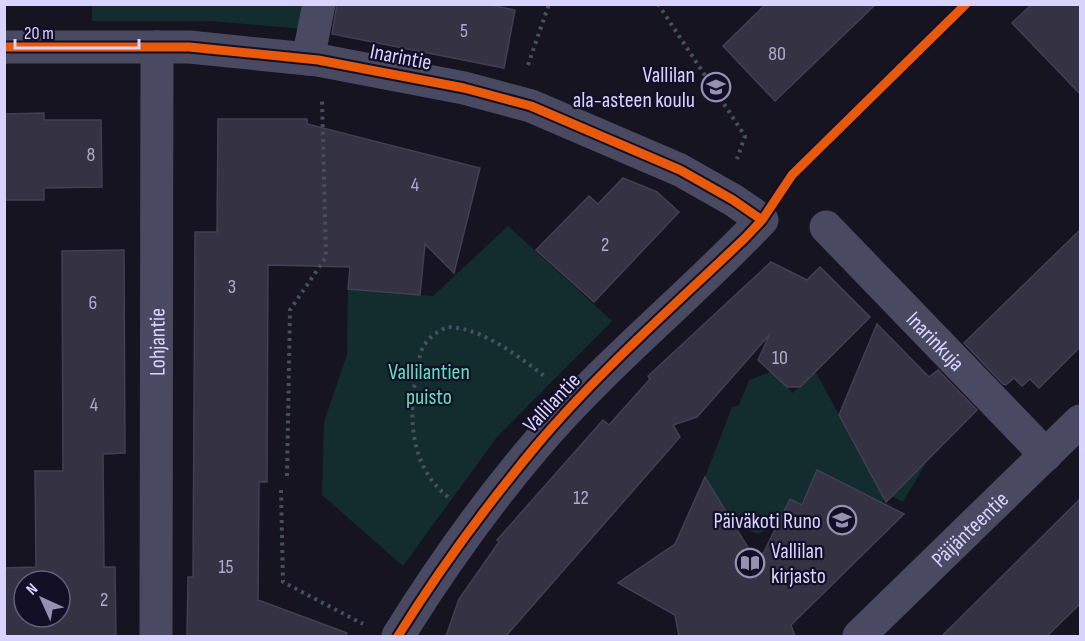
<svg xmlns="http://www.w3.org/2000/svg" width="1085" height="641" font-family="'Sofia Sans Condensed',sans-serif">
<rect width="100%" height="100%" fill="#161421"/>
<path fill="#132c2d" d="M92 5H308L304 29 210 21H92Z
M508 226 612 321 497 437 403 566 322 495 324 422 347 355 348 289 433 296Z
M815 371 854 442 929 458 903 502 886 493 882 503 817 470 802 505 790 500 778 523 758 534 734 525 705 477 732 407 739 405 749 380 771 372 793 393Z"/>
<path fill="#343243" stroke="#433f54" stroke-width="1.5" fill-rule="evenodd" d="M337 4H486L515 10 504 68 332 34Z
M766 4H876L775 101 723 46Z
M1032 4H1080V94L1012 23Z
M44 113V120H101L102 187 44 188V200H4V114Z
M218 119H307V124L480 168 454 273 425 244 420 295 348 289 350 267 268 265 267 482H259L258 600 347 633 346 636H187L188 577H193L195 232H217Z
M623 178 657 192 679 212 594 302 536 250 589 196 598 204Z
M1080 230V347L1039 388 1030 379 1022 386 1014 378 1006 385 1003 384 964 343Z
M124 250 125 453 103 454 104 567H115L116 636H4V568L36 567 35 471H63L62 251ZM24 581H60V617H24Z
M771 262 807 280 820 267 870 317 800 387H787L758 360 770 334 697 417 673 425 680 437 506 636H446L459 599 499 542 497 540 603 420 609 425 650 379 648 376Z
M877 324 929 377 938 370 977 410 886 502 839 415Z
M817 470 904 514 791 625 795 636H679L675 615 618 583 675 544 705 477 758 564 790 499 802 505Z
M1080 499V604L1047 636H942Z"/>
<g fill="none" stroke-linecap="round" stroke-linejoin="round">
<path stroke="#44505f" stroke-width="4" stroke-dasharray="3 4.5" stroke-linecap="butt" d="M658 4 745 136 737 159
M528 65 549 4
M287 476 290 310 326 257 322 99
M281 490 283 582 363 624
M448 497C409 466 408 415 417 370 419 362 420 350 425 344 430 336 439 331 447 327 484 328 517 356 546 377"/>
<g stroke="#4a4962" stroke-width="33">
<path d="M4 47H189L318 60 464 88 531 106 680 170 733 200 762 220C689 297 605 364 536 445 485 505 439 570 398 636"/>
<path d="M308 59 319 4"/>
<path id="s1" d="M826 227 1046 455"/>
<path id="s2" d="M156 636 157 47"/>
<path id="s3" d="M859 636 1080 421"/>
</g>
<g stroke="#130f26" stroke-width="13">
<path id="cycleway" d="M4 47H189L318 60 464 88 531 106 680 170 733 200 762 220
M398 636C439 570 486 506 536 446 599 371 675 305 745 238L762 220 792 175 966 4"/>
</g>
<use href="#cycleway" stroke="#e8590c" stroke-width="9"/>
</g>
<defs>
<g id="school-ring" transform="scale(1.5)"><circle r="9.5" fill="#130f26" stroke="#9591b1" stroke-width="1.5"/><path d="M0-5L7-2L0 1L-7-2ZM-4 1L0 2.5L4 1V4Q0 6-4 4Z" fill="#9591b1"/></g>
<g id="library-ring" transform="scale(1.5)"><circle r="9.5" fill="#130f26" stroke="#9591b1" stroke-width="1.5"/><path d="M-6-4Q-3-5.5-.7-3.5V5Q-3 3-6 4ZM6-4Q3-5.5 .7-3.5V5Q3 3 6 4Z" fill="#9591b1"/></g>
</defs>
<g fill-rule="evenodd">
<use href="#school-ring" x="716" y="87"/>
<use href="#school-ring" x="842" y="520"/>
<use href="#library-ring" x="750" y="563"/>
</g>
<g text-anchor="middle" stroke-width="4.5" stroke-linejoin="round" paint-order="stroke">
<g font-size="20" fill="#b0acd0">
<text x="464" y="37">5</text>
<text x="777" y="60">80</text>
<text x="91" y="161">8</text>
<text x="415" y="191">4</text>
<text x="605" y="251">2</text>
<text x="232" y="293">3</text>
<text x="93" y="309">6</text>
<text x="780" y="364">10</text>
<text x="94" y="411">4</text>
<text x="581" y="504">12</text>
<text x="226" y="573">15</text>
<text x="104" y="606">2</text>
</g>
<g font-size="22" fill="#d9d4ff" stroke="#130f26">
<text transform="translate(401 56) rotate(11)" y="8">Inarintie</text>
<text dy="8" stroke="none"><textPath href="#s1" startOffset="158">Inarinkuja</textPath></text>
<text dy="8" stroke="none"><textPath href="#s2" startOffset="294">Lohjantie</textPath></text>
<text transform="translate(551 402) rotate(-47)" y="8">Vallilantie</text>
<text dy="8" stroke="none"><textPath href="#s3" startOffset="154">Päijänteentie</textPath></text>
</g>
<g font-size="22" fill="#d9d4ff" stroke="#130f26" text-anchor="end">
<text x="695" y="82">Vallilan<tspan x="695" dy="25">ala-asteen koulu</tspan></text>
<text x="821" y="528">Päiväkoti Runo</text>
<text x="771" y="558" text-anchor="start">Vallilan<tspan x="771" dy="25">kirjasto</tspan></text>
</g>
<g font-size="22" fill="#5fe0c0" stroke="#130f26">
<text x="429" y="379">Vallilantien<tspan x="429" dy="25">puisto</tspan></text>
</g>
</g>
<rect width="1085" height="641" fill="none" stroke="#d9d4ff" stroke-width="12"/>
<g transform="translate(42 599) rotate(315)"><circle r="28" fill="#130f26" stroke="#625e7d" stroke-width="1.5"/>
<path d="M0-4.5L10 22L0 15L-10 22Z" fill="#9591b1"/>
<text y="-9" font-size="16" font-weight="bold" text-anchor="middle" fill="#d9d4ff">N</text>
</g>
<path d="M15 39v9h124v-9" fill="none" stroke="#d9d4ff" stroke-width="3"/>
<text x="24" y="39" font-size="18" fill="#d9d4ff" stroke="#130f26" stroke-width="4.5" paint-order="stroke">20 m</text>
</svg>
